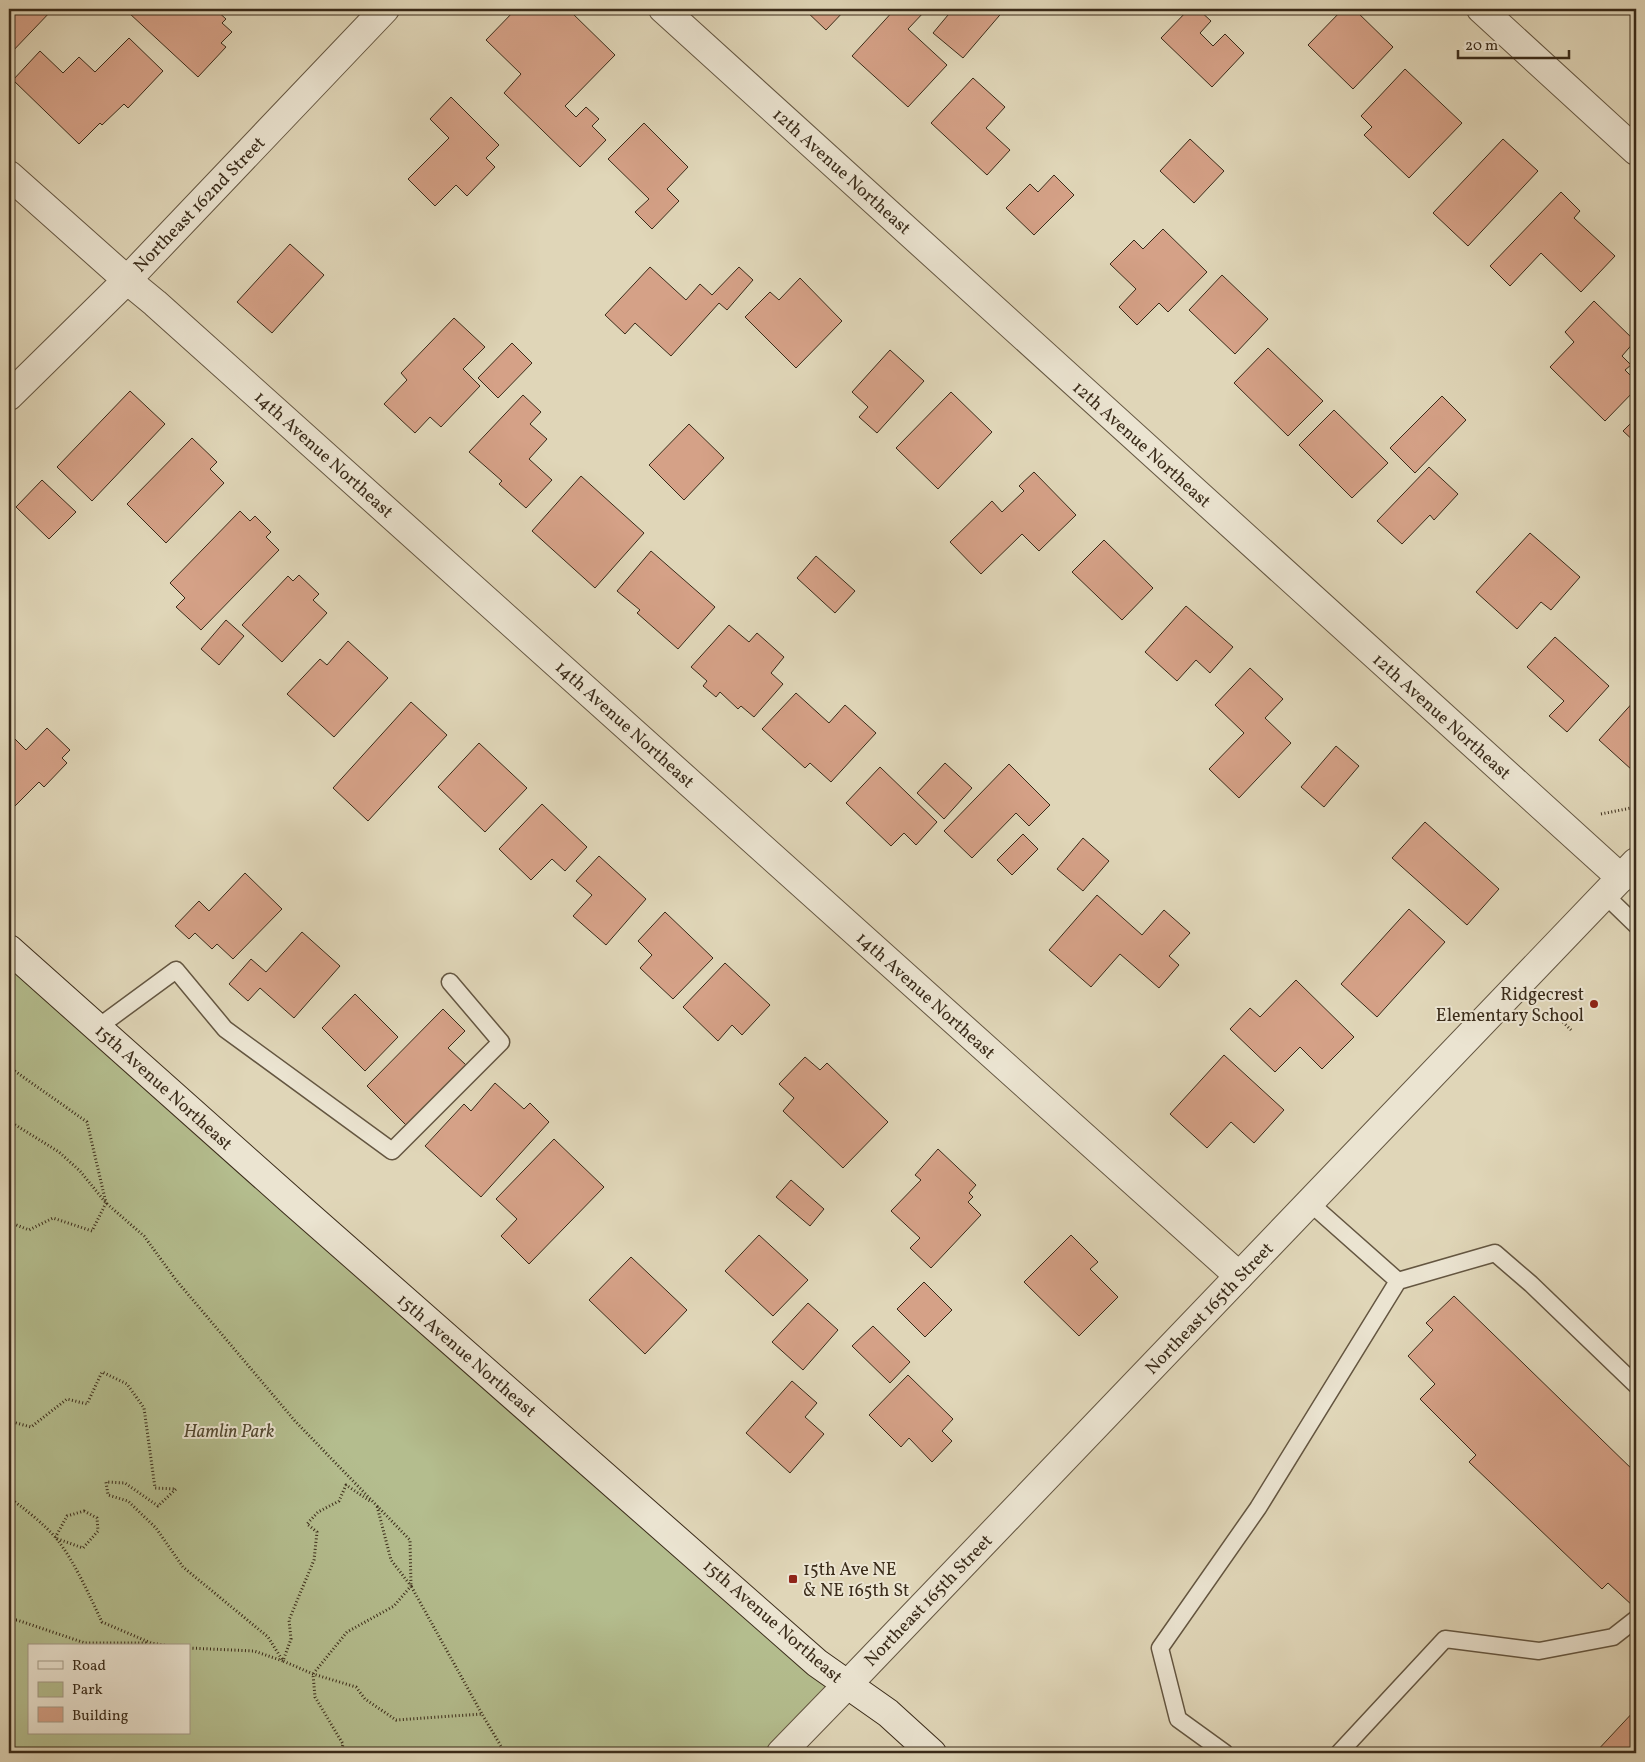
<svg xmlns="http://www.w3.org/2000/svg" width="1645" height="1762" font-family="Vollkorn,serif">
<rect width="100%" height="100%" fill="#e0d6b8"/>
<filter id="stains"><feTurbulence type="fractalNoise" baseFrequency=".004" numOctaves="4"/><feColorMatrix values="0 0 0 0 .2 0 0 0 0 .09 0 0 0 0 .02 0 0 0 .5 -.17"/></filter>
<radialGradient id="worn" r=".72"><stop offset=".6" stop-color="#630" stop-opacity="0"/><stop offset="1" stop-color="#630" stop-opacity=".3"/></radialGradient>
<path fill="#b4bd8e" stroke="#777454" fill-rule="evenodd" d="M9 948 847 1685 779 1753H9ZM29 1646H189V1733H29Z"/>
<path fill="#d5a187" stroke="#3a2b19" d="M9 9H53L9 55Z
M133 9H215L226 19 222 23 232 32 221 43 226 47 198 77 129 13Z
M516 9H573L570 11 615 55 565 106 576 117 586 107 599 119 592 126 606 140 580 167 504 93 521 74 486 40Z
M804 9H846L826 30Z
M895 9H923L925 11 908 29 947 65 908 107 852 56Z
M953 9H1005L963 58 933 33Z
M1189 9H1198L1211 21 1200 33 1213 46 1225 34 1244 53 1212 87 1161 38Z
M1343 9H1354L1393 47 1353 89 1308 45Z
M129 38 163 71 128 108 124 104 102 125 100 123 79 144 13 80 40 51 63 73 79 57 95 72Z
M1405 69 1462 123 1409 178 1364 135 1372 127 1361 116Z
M973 78 1005 107 986 128 1010 150 987 175 931 123Z
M451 97 499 145 486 158 495 167 467 196 456 185 435 206 408 179 449 138 430 119Z
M644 123 688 167 667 189 679 201 652 229 635 212 649 199 608 159Z
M1190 139 1224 171 1194 203 1160 171Z
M1503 139 1538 171 1468 246 1433 213Z
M1054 175 1074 195 1034 235 1006 208 1030 184 1038 192Z
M1561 192 1580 211 1574 218 1615 256 1581 292 1541 253 1510 286 1490 266Z
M1163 229 1207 272 1168 312 1159 303 1137 325 1119 307 1136 289 1110 264 1134 240 1143 249Z
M290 244 324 275 272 333 237 302Z
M650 267 686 300 700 284 712 295 739 267 753 280 727 310 719 303 671 356 635 323 625 334 605 315Z
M1222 275 1268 319 1235 354 1189 310Z
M800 278 842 321 796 368 745 317 770 292 779 300Z
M1594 301 1635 341 1622 356 1631 365 1625 370 1636 381V389L1605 421 1550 367 1574 342 1565 332Z
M454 318 485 347 463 369 480 386 441 427 430 417 415 433 384 404 407 380 401 373Z
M512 343 532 363 498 398 478 378Z
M1268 348 1323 401 1288 436 1234 383Z
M890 350 924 381 877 433 859 417 868 407 852 392Z
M130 391 165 424 92 501 57 467Z
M951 392 992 432 938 489 896 448Z
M523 395 541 412 530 424 547 439 529 459 552 480 526 508 499 484 502 481 469 452Z
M1442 396 1466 420 1415 473 1390 448Z
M1334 410 1388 463 1352 498 1299 445Z
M1636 418V443L1623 431Z
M689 424 724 458 684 500 649 465Z
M192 438 217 462 210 469 224 483 166 543 127 504Z
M1429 467 1458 494 1434 520 1430 515 1402 544 1377 521Z
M1034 472 1076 515 1039 551 1022 534 981 574 950 542 992 501 1002 512 1024 491 1019 486Z
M581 476 644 533 595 588 532 531Z
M42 480 76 512 49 539 16 507Z
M240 511 250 521 255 516 271 532 266 537 279 550 201 630 176 607 185 598 170 583Z
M1530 533 1580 577 1551 610 1541 602 1517 629 1476 592Z
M1104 540 1153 588 1122 620 1072 572Z
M651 551 715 607 678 649 637 613 640 610 617 591Z
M816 556 855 591 835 613 797 578Z
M299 575 319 594 313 600 327 613 282 662 242 625 288 576 293 581Z
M1186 606 1233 647 1210 673 1196 660 1177 681 1145 652Z
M226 620 244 636 219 665 201 649Z
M729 625 749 642 757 633 784 657 771 673 783 684 754 717 741 706 738 709 720 692 716 697 703 686 707 681 691 667Z
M1555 637 1609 686 1567 732 1549 716 1564 701 1527 667Z
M348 641 388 678 334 737 287 694 320 659 327 665Z
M1250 668 1283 699 1265 718 1291 743 1239 798 1209 769 1244 733 1215 705Z
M796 693 829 723 845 705 876 733 831 782 810 763 805 768 762 729Z
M1636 699V765L1632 770 1599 740Z
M411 702 447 735 368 821 333 788Z
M47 728 70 750 62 758 67 763 44 787 39 782 15 806 9 800V733L26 750Z
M479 743 527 788 485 832 438 787Z
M1336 746 1359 766 1324 807 1301 787Z
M945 763 972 788 944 819 917 793Z
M1009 764 1050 805 1029 826 1016 813 972 858 944 831Z
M880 767 937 822 916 845 904 833 891 846 846 803Z
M542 804 587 847 565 871 552 859 531 880 499 849Z
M1425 822 1499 889 1467 925 1392 858Z
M1023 834 1038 849 1012 875 997 860Z
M1083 838 1109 861 1083 891 1057 869Z
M599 856 646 899 606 945 573 916 592 895 576 881Z
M245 873 282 909 233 959 217 944 212 949 195 933 189 939 175 926 199 901 209 911Z
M1097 895 1142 935 1164 910 1190 933 1169 956 1179 965 1159 988 1120 954 1091 987 1049 950Z
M1409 909 1445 942 1377 1017 1341 984Z
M665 912 713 958 673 999 640 968 652 955 638 941Z
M302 932 340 966 294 1018 260 988 248 1001 229 984 251 959 266 972Z
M725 963 770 1005 742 1035 732 1025 718 1041 683 1007Z
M1296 980 1354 1037 1322 1069 1300 1047 1275 1072 1230 1029 1250 1008 1260 1017Z
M355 994 398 1037 365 1071 322 1028Z
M443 1009 465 1031 448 1048 466 1065 406 1125 367 1086Z
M1224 1055 1284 1110 1254 1143 1231 1122 1207 1148 1170 1114Z
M805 1057 820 1070 827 1063 888 1122 843 1168 783 1111 794 1098 779 1084Z
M495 1083 524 1109 530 1103 549 1122 481 1197 425 1146 464 1104 471 1111Z
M554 1139 604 1187 529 1264 501 1236 517 1219 496 1199Z
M938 1149 976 1185 969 1193 973 1197 968 1202 981 1215 931 1268 910 1248 920 1238 891 1211 921 1180 915 1175Z
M791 1180 824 1209 810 1226 776 1197Z
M759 1235 808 1280 773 1316 725 1271Z
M1071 1235 1098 1262 1090 1269 1118 1297 1079 1336 1024 1282Z
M631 1257 687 1310 645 1354 589 1300Z
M924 1282 952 1310 925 1337 897 1309Z
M1454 1296 1636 1473V1603L1633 1606 1608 1583 1602 1589 1469 1462 1476 1455 1420 1399 1435 1384 1408 1356 1433 1330 1426 1323Z
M808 1303 838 1330 803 1370 772 1342Z
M873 1326 910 1362 890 1383 852 1346Z
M908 1375 953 1419 942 1431 952 1441 932 1462 909 1438 901 1447 869 1415Z
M792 1381 817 1403 805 1417 824 1434 790 1473 746 1433Z
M1636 1709V1753H1595Z"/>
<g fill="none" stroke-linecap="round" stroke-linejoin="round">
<g stroke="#645641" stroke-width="19">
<path id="service" d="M1605 895 1636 925
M97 1028 176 970 225 1029 392 1151 501 1042 450 982
M1310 1203 1398 1281
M1225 1753 1178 1719 1160 1648 1258 1508 1398 1281 1495 1253 1531 1284 1636 1385
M1339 1753 1445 1639 1539 1651 1613 1637 1636 1619"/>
</g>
<g stroke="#645641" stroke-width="30">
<path id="minor" d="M663 9 1621 878
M1481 9 1636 151
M9 175 127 280 155 303 1239 1276
M9 396 127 280 385 9
M781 1753 847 1685"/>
</g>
<g stroke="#645641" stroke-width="30">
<path id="tertiary" d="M847 1685 1636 862"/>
</g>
<g stroke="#3a2b19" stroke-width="30">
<path id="secondary" d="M9 949 293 1202 817 1663 888 1713 932 1753"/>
</g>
<path stroke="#3a2b19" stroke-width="3" stroke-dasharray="1 2.5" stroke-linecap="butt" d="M1601 814 1636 807
M1563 1022 1571 1030
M9 1067 87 1122 106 1203 92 1231 53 1218 29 1230 9 1222
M9 1121 59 1152 80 1171 106 1203 144 1236 176 1280 295 1421 410 1540 411 1586 482 1714
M9 1421 31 1427 67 1399 87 1404 102 1372 127 1384 144 1408 155 1488 176 1489 158 1506 125 1483 106 1482 108 1495 128 1501 156 1528 183 1567 268 1637 283 1661 313 1674 356 1687 365 1699 396 1720 482 1714 505 1753
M9 1498C22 1506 46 1526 56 1538 75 1562 89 1595 102 1622L151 1643 170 1646
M84 1511 97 1518 98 1531 83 1548 55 1538 67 1516Z
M9 1620H17L85 1643H147
M189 1648 254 1651 283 1661 291 1639 289 1620 314 1560 317 1532 307 1524 318 1512 339 1501 346 1485 370 1501
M341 1753 343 1744 315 1697 313 1674 347 1632 394 1606 411 1586 391 1560 377 1506"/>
<use href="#service" stroke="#ebe4d1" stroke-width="16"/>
<use href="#minor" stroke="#ebe4d1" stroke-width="28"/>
<use href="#tertiary" stroke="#ebe4d1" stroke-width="28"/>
<use href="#secondary" stroke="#ebe4d1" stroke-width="28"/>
</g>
<g fill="#8f2418" stroke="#ebe4d1" stroke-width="2">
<circle cx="1594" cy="1004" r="5"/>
<rect x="788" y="1574" width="10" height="10" rx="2.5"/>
</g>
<g text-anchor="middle" stroke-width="4" stroke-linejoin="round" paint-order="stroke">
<g font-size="18" fill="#3a2b19" stroke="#ebe4d1">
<text transform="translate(842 171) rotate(42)" y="6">12th Avenue Northeast</text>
<text transform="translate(199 204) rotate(-46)" y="6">Northeast 162nd Street</text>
<text transform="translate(1142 444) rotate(42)" y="6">12th Avenue Northeast</text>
<text transform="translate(324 454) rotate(42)" y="6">14th Avenue Northeast</text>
<text transform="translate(1442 716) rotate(42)" y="6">12th Avenue Northeast</text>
<text transform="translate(625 724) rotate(42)" y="6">14th Avenue Northeast</text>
<text transform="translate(926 995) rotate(42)" y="6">14th Avenue Northeast</text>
<text transform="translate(164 1087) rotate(42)" y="6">15th Avenue Northeast</text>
<text transform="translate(1209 1308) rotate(-46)" y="6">Northeast 165th Street</text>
<text transform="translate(467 1355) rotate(41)" y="6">15th Avenue Northeast</text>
<text transform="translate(928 1600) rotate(-46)" y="6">Northeast 165th Street</text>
<text transform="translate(773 1621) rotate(41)" y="6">15th Avenue Northeast</text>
</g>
<g font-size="18" fill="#3a2b19" stroke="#ebe4d1" text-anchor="end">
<text x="1584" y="1000">Ridgecrest<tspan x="1584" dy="21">Elementary School</tspan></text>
<text x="803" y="1575" text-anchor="start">15th Ave NE<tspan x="803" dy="21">&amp; NE 165th St</tspan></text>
</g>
<g font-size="18" font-style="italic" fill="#524830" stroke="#ebe4d1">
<text x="229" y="1437">Hamlin Park</text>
</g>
</g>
<rect width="1645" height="1762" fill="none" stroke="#e0d6b8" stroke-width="30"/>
<rect x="10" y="10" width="1625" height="1742" fill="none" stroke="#3a2b19" stroke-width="2.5"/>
<rect x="15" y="15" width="1615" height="1732" fill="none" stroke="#3a2b19"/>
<rect x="28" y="1644" width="162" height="90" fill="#ebe4d1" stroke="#a49a87"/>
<rect x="38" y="1661" width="25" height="8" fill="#ebe4d1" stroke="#a49a87"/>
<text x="72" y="1670" font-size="15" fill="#3a2b19">Road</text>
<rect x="38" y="1682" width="25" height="15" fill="#b4bd8e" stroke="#a49a87"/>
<text x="72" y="1694" font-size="15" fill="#3a2b19">Park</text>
<rect x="38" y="1707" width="25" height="15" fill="#d5a187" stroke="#a49a87"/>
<text x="72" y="1720" font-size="15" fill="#3a2b19">Building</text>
<path d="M1458 50v8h111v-8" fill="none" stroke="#3a2b19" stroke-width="2.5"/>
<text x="1465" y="50" font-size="15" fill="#3a2b19" stroke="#ebe4d1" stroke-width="4" paint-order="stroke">20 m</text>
<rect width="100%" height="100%" filter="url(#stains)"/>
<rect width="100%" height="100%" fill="url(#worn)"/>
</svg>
